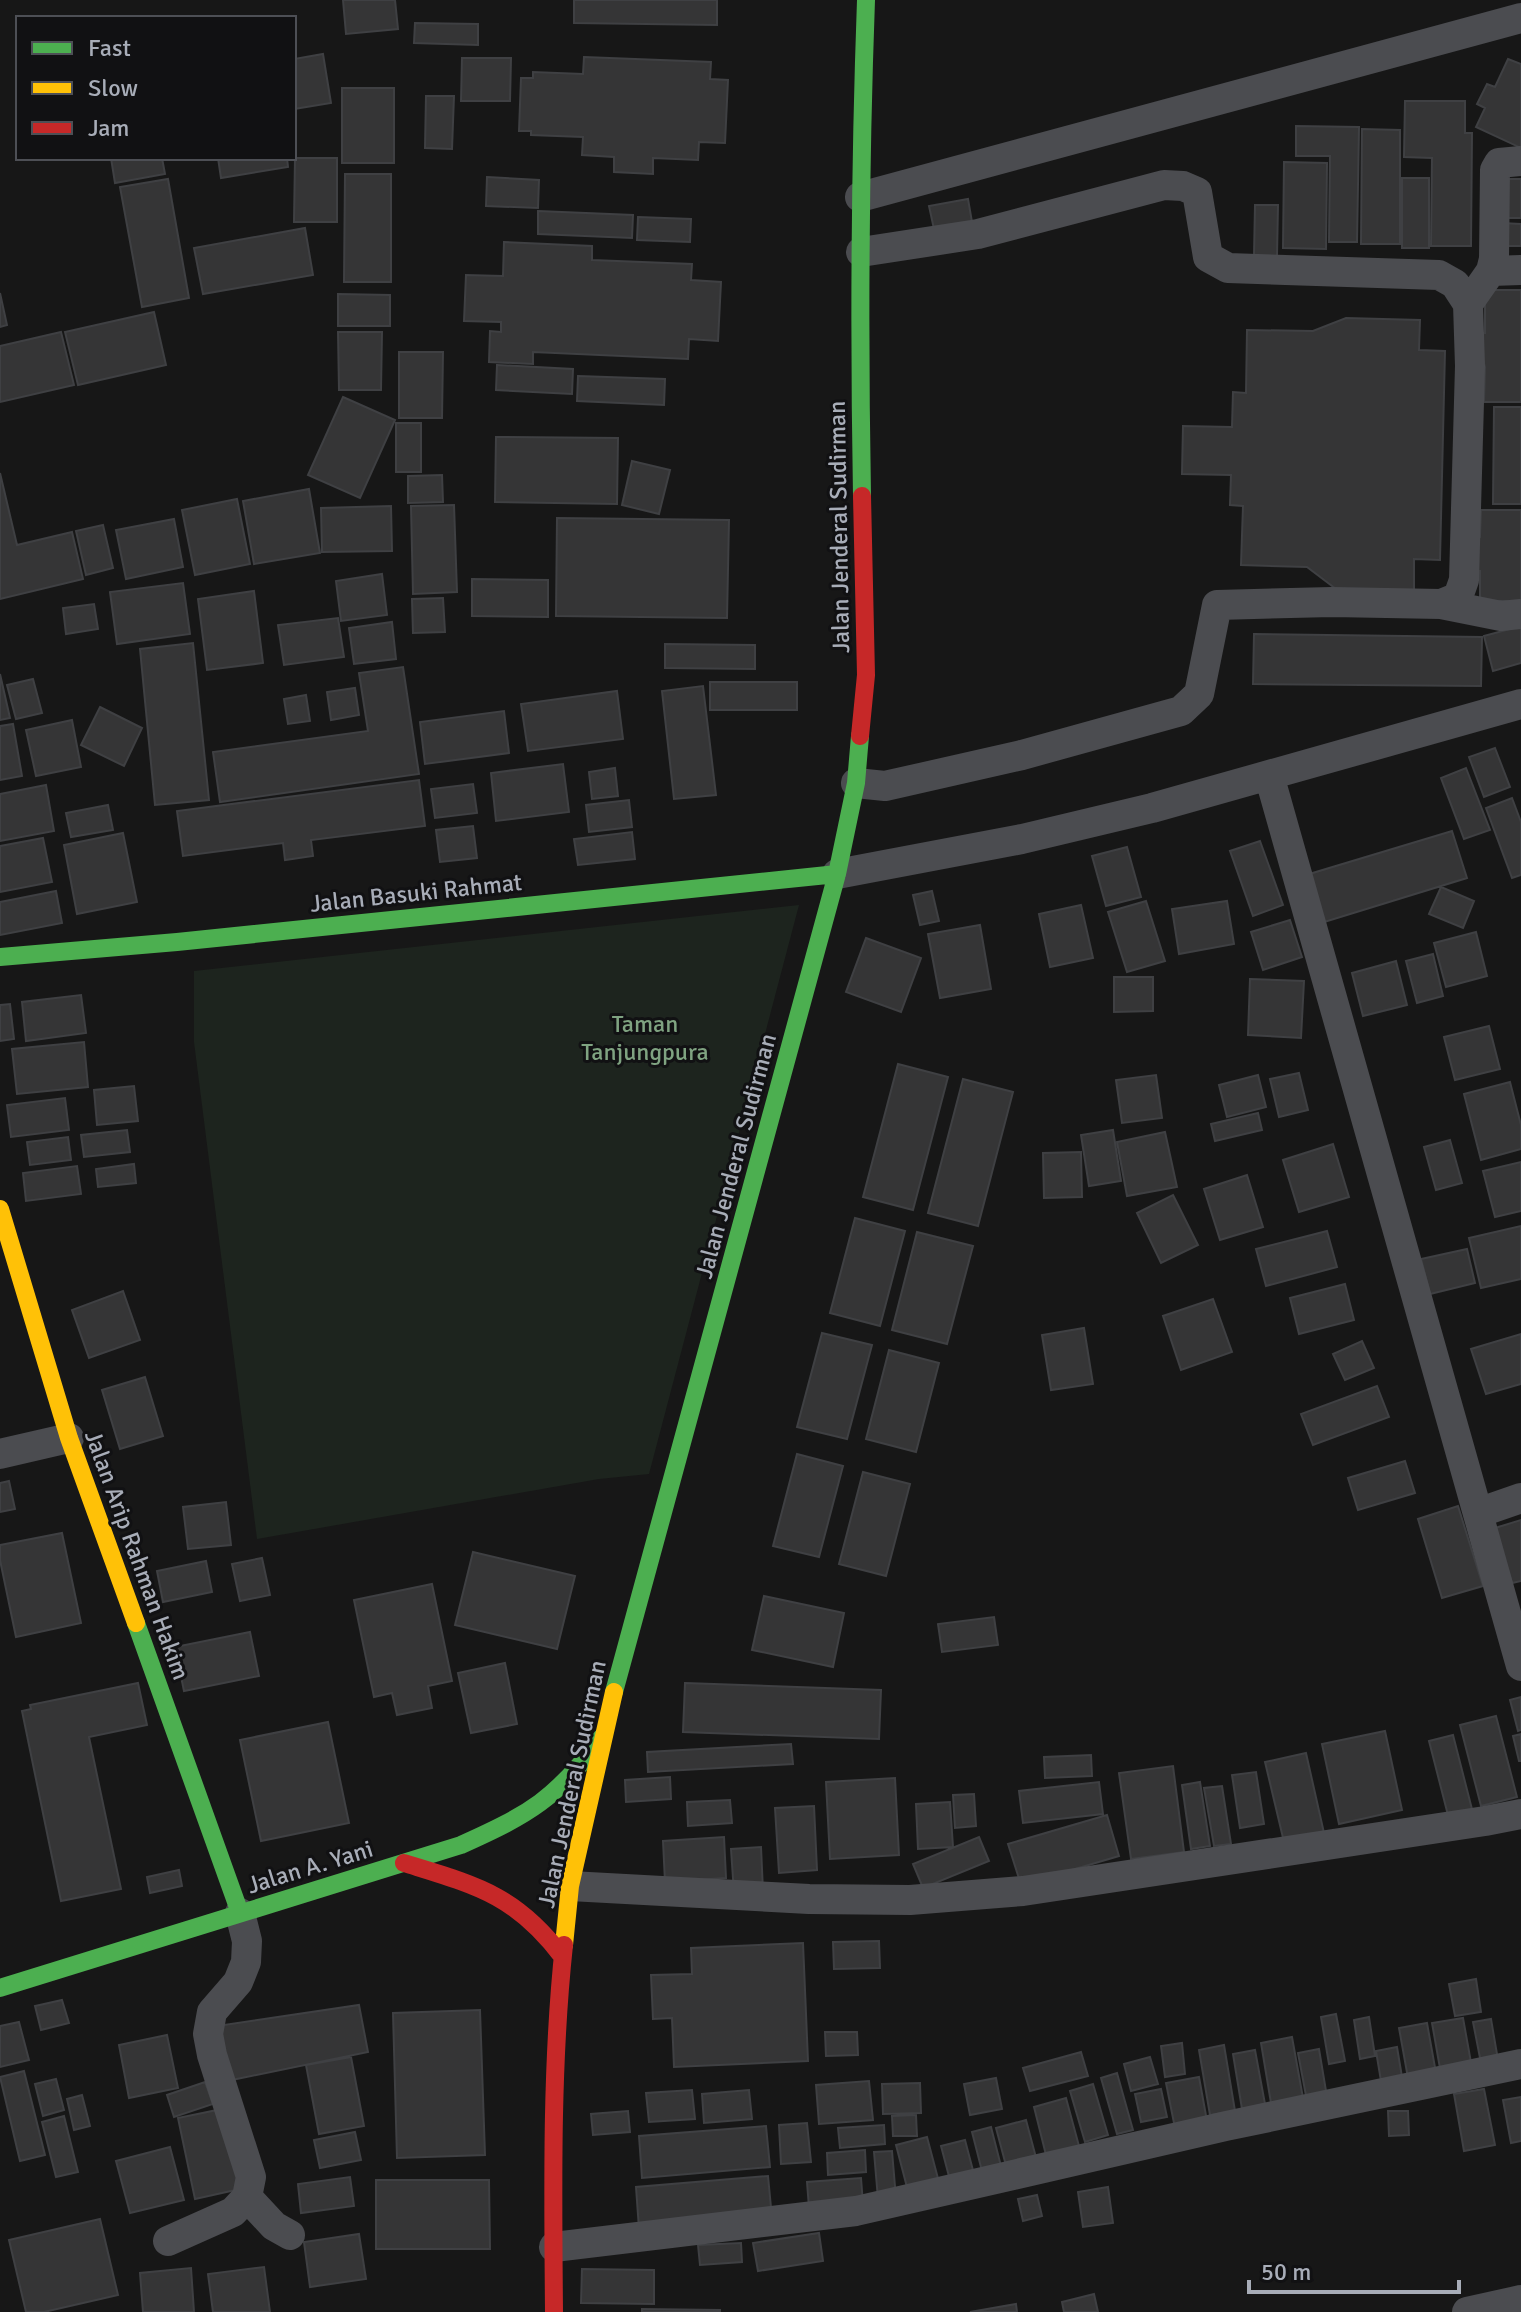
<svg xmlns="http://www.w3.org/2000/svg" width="1521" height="2312" font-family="Signika,sans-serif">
<rect width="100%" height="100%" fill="#171717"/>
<path fill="#1d241e" d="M799 905 649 1474 599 1479 257 1539 194 1042V971Z"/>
<path fill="#353536" stroke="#3f4043" stroke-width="2" d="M343 0H395L398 29 346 34Z
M574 0H717V25L574 23Z
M415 23 478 24V45L414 43Z
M323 54 331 103 294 109V59Z
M584 57 711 62 710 79 728 80 725 143 699 142 698 160 653 158V174L614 172V157L582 155 583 137 531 135V131H519L521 78H533V72L583 74Z
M462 58H511L510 101H461Z
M1508 59 1521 64V148L1476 127 1485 108 1477 104 1487 84 1495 87Z
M342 88H394V163H342Z
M426 96H454L452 149 425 148Z
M1405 101H1465V133H1472L1471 246H1431L1432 158 1404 157Z
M1296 126 1359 127 1357 242H1329L1330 156H1296Z
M1362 129 1400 130V244H1361Z
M111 158H162L165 174 115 183Z
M218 158H287L288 167 221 178Z
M295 158H337V222H294Z
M1284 162 1327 163 1326 249 1283 248Z
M345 174H391V282H344Z
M487 177 539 180 538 208 486 206Z
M1402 178H1429V248H1402Z
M168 179 189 298 142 307 120 187Z
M1500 179H1521V218H1500Z
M968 199 972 222 934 229 929 206Z
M1255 205H1278L1277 256H1254Z
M538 211 633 215 632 238 538 234Z
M638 217 691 219 690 242 637 240Z
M1502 223 1521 224V246H1501Z
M305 228 313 275 203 294 194 248Z
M504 242 592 246V260L692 264 691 280 721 282 718 341 689 339 688 359 533 352V364L489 362 490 331 501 332V322L464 321 466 275 503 276Z
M1485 290H1521V402H1484L1485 367 1476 333H1485Z
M0 293 7 325 0 327Z
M338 294 390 295V326H338Z
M154 312 166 365 78 385 65 332Z
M1346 318 1420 320 1419 350 1445 351 1440 560 1414 559V594L1340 592 1307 567 1241 565 1243 506 1230 505 1231 475 1182 474 1183 426 1232 427 1233 392 1246 393 1247 330 1313 331Z
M61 332 74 385 0 402V346Z
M338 332H382L381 390H339Z
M399 352H443L442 418H399Z
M497 365 573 369 572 394 496 390Z
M578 376 665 379 664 405 577 401Z
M343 397 395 420 360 498 308 475Z
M1494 407H1521V504H1493Z
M396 423H421V472H396Z
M496 437 618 438 617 504 495 502Z
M632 461 670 470 659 514 622 505Z
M0 473 17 545 72 532 83 579 0 599Z
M442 475 443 502 408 503V476Z
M309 489 320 553 254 564 243 501Z
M237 499 250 564 195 575 182 510Z
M454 505 457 592 413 594 411 506Z
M391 506 392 551 322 552 321 508Z
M1481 510H1521V601H1480V571H1471L1472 537H1480Z
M557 518 729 520 727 618 556 616Z
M174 519 183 567 126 579 116 530Z
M103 525 113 568 86 575 76 531Z
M382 574 387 615 341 621 336 581Z
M472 579 548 580V617L472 616Z
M183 583 190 634 117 644 110 592Z
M254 591 263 663 207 670 198 599Z
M443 598 445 632 413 633 412 599Z
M94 604 98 629 66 634 63 608Z
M338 618 344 657 284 665 278 625Z
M392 622 396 659 354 664 349 628Z
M1521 626V663L1493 671 1484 636Z
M1254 634 1482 637 1481 686 1253 684Z
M193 643 209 800 155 805 140 649Z
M665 644 755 645V669L665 668Z
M403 667 419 774 220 802 213 752 368 731 359 673Z
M0 674 10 718 0 720Z
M33 679 42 713 16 719 7 685Z
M710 682H797V710H710Z
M703 686 716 795 674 799 662 691Z
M355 688 359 715 331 720 327 692Z
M617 691 623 739 528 751 521 704Z
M306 695 310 721 288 724 284 699Z
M100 707 142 728 124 766 81 745Z
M504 711 509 753 425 764 420 722Z
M72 720 81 767 36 776 26 730Z
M13 724 22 776 0 780V726Z
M1495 748 1510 787 1484 797 1469 757Z
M563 764 569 812 496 821 491 773Z
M615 768 618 796 592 799 589 772Z
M1466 768 1490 830 1464 839 1441 778Z
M419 780 425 826 311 840 313 856 285 860 283 843 183 856 177 811Z
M473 784 477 813 435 818 431 789Z
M46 785 54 831 0 841V794Z
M1512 798 1521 822V875L1512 878 1486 808Z
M629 800 632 827 589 832 586 805Z
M108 805 113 830 71 837 66 813Z
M473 826 477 858 440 862 436 830Z
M1452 831 1467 878 1321 923 1306 875Z
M632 832 635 859 578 865 574 839Z
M123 833 137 902 77 914 64 845Z
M43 838 52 882 0 892V846Z
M1260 841 1283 905 1253 916 1230 851Z
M1127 847 1141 897 1106 906 1092 856Z
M1441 887 1474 901 1463 928 1429 914Z
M56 891 62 923 0 935V902Z
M932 891 939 921 920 925 913 895Z
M1146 901 1165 961 1127 972 1108 912Z
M1227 901 1234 944 1179 954 1172 909Z
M1081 905 1093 958 1050 967 1039 914Z
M1290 920 1302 957 1263 970 1251 932Z
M980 925 991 989 940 998 928 934Z
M1476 932 1487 976 1446 987 1434 943Z
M866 938 921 958 901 1012 846 992Z
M1433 954 1443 996 1417 1003 1406 961Z
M1396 961 1407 1005 1363 1016 1352 973Z
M1114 977H1153V1011L1114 1012Z
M1250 979 1304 981 1301 1038 1248 1035Z
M81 995 86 1033 26 1041 22 1002Z
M10 1004 14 1039 0 1041V1005Z
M1489 1026 1500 1069 1455 1080 1444 1037Z
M84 1042 88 1087 17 1094 12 1049Z
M898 1064 948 1077 913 1210 863 1197Z
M1299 1073 1308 1110 1279 1117 1270 1079Z
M1156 1075 1162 1118 1122 1123 1116 1080Z
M1258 1075 1266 1107 1227 1117 1219 1085Z
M963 1079 1013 1092 978 1226 928 1213Z
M1510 1082 1521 1125V1149L1481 1160 1464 1094Z
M134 1086 138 1121 97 1125 94 1090Z
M65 1098 69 1130 11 1137 7 1105Z
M1258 1113 1262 1130 1215 1141 1211 1124Z
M127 1130 130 1152 84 1157 81 1135Z
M1113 1130 1121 1181 1089 1186 1081 1135Z
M1165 1132 1177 1187 1127 1196 1117 1142Z
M68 1137 71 1160 30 1165 27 1142Z
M1450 1140 1462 1183 1436 1190 1424 1147Z
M1333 1144 1349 1197 1299 1212 1283 1160Z
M1081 1152 1082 1197 1044 1198 1043 1153Z
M1521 1162V1211L1495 1217 1483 1171Z
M134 1164 136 1183 98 1187 96 1169Z
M77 1166 81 1194 26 1201 23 1173Z
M1247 1175 1263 1227 1220 1240 1204 1189Z
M1173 1195 1198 1245 1161 1263 1137 1213Z
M855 1218 905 1231 880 1326 830 1313Z
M1521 1226V1279L1481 1288 1469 1238Z
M1327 1231 1337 1267 1266 1286 1256 1249Z
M917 1232 973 1246 947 1344 892 1330Z
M1467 1249 1475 1283 1430 1294 1421 1259Z
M1345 1284 1354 1320 1299 1334 1290 1298Z
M123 1291 140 1340 89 1358 72 1310Z
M1213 1299 1232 1352 1181 1370 1163 1316Z
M1084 1328 1093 1384 1051 1390 1042 1335Z
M822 1333 872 1345 847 1439 797 1427Z
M1521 1334V1384L1486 1394 1471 1349Z
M1362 1341 1374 1368 1345 1380 1333 1354Z
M889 1350 939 1363 916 1452 866 1439Z
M145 1377 163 1436 120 1449 102 1390Z
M1377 1386 1389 1417 1313 1445 1301 1414Z
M797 1454 843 1466 819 1557 773 1546Z
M1405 1461 1415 1493 1358 1510 1348 1478Z
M863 1472 910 1484 886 1576 839 1564Z
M9 1481 15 1509 0 1512V1483Z
M226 1502 231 1545 188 1549 183 1507Z
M1458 1506 1483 1586 1442 1598 1418 1519Z
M1521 1520V1581L1512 1583 1495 1528Z
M62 1533 81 1623 16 1637 0 1560V1545Z
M473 1552 575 1576 557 1649 455 1625Z
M262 1558 270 1595 240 1601 232 1564Z
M206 1561 212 1592 163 1602 157 1571Z
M432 1584 452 1681 428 1686 432 1708 397 1715 392 1693 374 1697 354 1600Z
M764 1596 844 1613 833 1667 752 1650Z
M994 1617 998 1645 942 1652 938 1624Z
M250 1632 259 1676 184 1691 175 1647Z
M505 1663 517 1724 471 1733 458 1673Z
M138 1683 147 1725 89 1737 121 1889 61 1901 22 1711 31 1709 30 1705Z
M685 1683 881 1690 879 1739 683 1732Z
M1521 1697V1730L1518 1731 1510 1700Z
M1496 1716 1517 1797 1481 1806 1460 1725Z
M328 1722 349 1823 261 1841 240 1740Z
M1385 1731 1402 1810 1339 1824 1322 1744Z
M1521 1734V1761H1519L1513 1736Z
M1453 1735 1474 1817 1450 1823 1429 1741Z
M791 1744 793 1764 648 1772 647 1752Z
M1306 1753 1324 1833 1284 1842 1265 1762Z
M1091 1755 1092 1776 1045 1778 1044 1757Z
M1173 1766 1184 1852 1131 1859 1119 1773Z
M1256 1772 1264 1824 1240 1828 1232 1775Z
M670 1777 671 1799 626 1802 625 1780Z
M895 1778 899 1855 830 1859 826 1782Z
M1099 1782 1103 1814 1023 1823 1019 1791Z
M1200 1782 1210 1846 1191 1849 1182 1785Z
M1222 1786 1231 1844 1214 1846 1204 1788Z
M974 1794 976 1826 955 1828 953 1795Z
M730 1800 732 1823 688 1826 687 1802Z
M950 1802 953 1847 918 1849 916 1804Z
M814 1806 817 1870 779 1873 775 1808Z
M1107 1815 1119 1856 1021 1885 1008 1844Z
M724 1837 726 1878 665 1882 663 1841Z
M979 1837 989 1861 923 1888 913 1864Z
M761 1847 763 1891 734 1893 731 1849Z
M179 1870 182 1886 150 1893 147 1877Z
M879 1941 880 1968 834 1969 833 1942Z
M803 1943 808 2061 674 2067 672 2018 653 2019 651 1975 692 1974 691 1948Z
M1476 1979 1481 2012 1455 2016 1449 1984Z
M62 2000 69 2023 41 2030 35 2006Z
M359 2005 368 2052 227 2081 217 2026Z
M480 2010 485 2155 397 2158 393 2013Z
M1336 2014 1345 2061 1329 2064 1321 2017Z
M1369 2017 1375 2056 1360 2059 1354 2020Z
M1463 2018 1472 2068 1441 2074 1432 2023Z
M1491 2019 1498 2060 1481 2063 1473 2022Z
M19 2022 29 2060 0 2067V2026Z
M1427 2023 1436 2073 1408 2078 1399 2028Z
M825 2032H857L858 2055 826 2056Z
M167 2035 178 2088 129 2098 119 2045Z
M1292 2037 1303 2098 1271 2103 1261 2043Z
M1182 2043 1185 2074 1165 2077 1161 2046Z
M1224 2045 1235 2111 1210 2115 1199 2050Z
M1397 2047 1403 2083 1382 2087 1376 2051Z
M1319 2049 1327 2097 1307 2101 1298 2053Z
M1255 2050 1265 2104 1242 2109 1233 2054Z
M1081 2052 1088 2076 1030 2091 1023 2068Z
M351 2057 364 2126 319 2134 306 2065Z
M1150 2057 1158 2084 1131 2091 1124 2064Z
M24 2071 45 2155 20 2161 0 2077Z
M1117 2073 1133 2130 1117 2134 1101 2078Z
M1199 2077 1207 2121 1175 2128 1166 2083Z
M996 2078 1002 2109 970 2115 964 2084Z
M56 2079 64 2110 43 2116 35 2084Z
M869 2081 873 2120 819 2124 816 2085Z
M205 2082 213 2104 174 2117 167 2095Z
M920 2083 921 2113 883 2114 882 2084Z
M1093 2084 1108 2135 1085 2142 1070 2091Z
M1161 2089 1167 2117 1141 2122 1135 2094Z
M1484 2089 1495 2145 1464 2151 1454 2094Z
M692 2090 695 2119 649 2122 646 2093Z
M749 2090 752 2119 704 2123 702 2094Z
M82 2095 90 2126 74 2130 67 2099Z
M1521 2097V2141L1511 2143 1503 2100Z
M1066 2098 1079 2146 1046 2155 1034 2107Z
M222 2109 240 2189 195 2199 178 2118Z
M628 2111 630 2132 593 2135 591 2114Z
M1388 2111H1408L1409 2135 1389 2136Z
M916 2115 917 2136H893L892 2116Z
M64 2116 78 2172 56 2177 42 2122Z
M1026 2120 1038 2165 1008 2173 996 2128Z
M807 2123 811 2162 781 2164 779 2125Z
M884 2125 885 2144 840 2148 838 2128Z
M766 2126 770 2167 642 2178 639 2136Z
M991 2127 1002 2170 983 2175 972 2132Z
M355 2132 361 2160 320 2168 314 2140Z
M927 2137 940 2186 909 2195 896 2145Z
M965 2140 975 2178 951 2184 941 2146Z
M170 2147 184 2200 130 2213 116 2161Z
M865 2150 866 2172 828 2175 827 2153Z
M892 2151 896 2198 878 2199 874 2152Z
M768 2176 772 2218 639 2229 636 2187Z
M350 2177 354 2206 301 2213 298 2184Z
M861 2178 863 2204 809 2208 807 2182Z
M376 2180H489L490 2249H376Z
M1108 2187 1113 2223 1083 2227 1078 2192Z
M1037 2195 1042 2216 1023 2221 1018 2199Z
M100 2219 118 2295 44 2312H26L9 2240Z
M819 2233 823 2261 758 2271 753 2243Z
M359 2234 366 2279 310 2287 304 2242Z
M741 2243 742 2262 700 2265 698 2245Z
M264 2267 270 2312H213L208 2274Z
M191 2268 194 2312H143L140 2273Z
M582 2269 654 2270V2304L581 2303Z
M1094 2294 1098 2312H1064L1062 2302Z
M1016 2304 1017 2312H970Z
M642 2309 720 2310V2312H642Z"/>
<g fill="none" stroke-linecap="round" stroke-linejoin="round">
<path stroke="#4b4c50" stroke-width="30" d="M860 197 1521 18
M1491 271 1521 270
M1468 304 1491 271 1494 259 1495 170 1499 163 1521 161
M1441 604 1501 616 1521 614
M1269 775 1521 1666
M856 783 885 786 1022 755 1181 711 1199 694 1217 605 1332 602 1441 604 1458 597 1464 580 1470 366 1468 304 1455 284 1439 275 1228 268 1208 257 1197 192 1183 186 1164 185 978 234 861 252
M837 874 1022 839 1152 808 1521 704
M0 1454 69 1438
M1478 1513 1521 1498
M570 1886 809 1899 910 1900 1023 1891 1485 1821 1521 1814
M247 2197 274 2226 290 2235
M168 2241 233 2212 247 2197 251 2177 212 2055 208 2034 212 2012 238 1982 246 1962 247 1941 240 1913
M554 2247 856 2211 1226 2126 1521 2064
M1467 2312 1521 2300"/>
<path stroke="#4caf50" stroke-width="18" d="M862 496C859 330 860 165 866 0
M0 957 177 942 837 874
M136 1623 240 1913
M614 1692 837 874 856 783 860 736
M0 1988 461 1845C530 1814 556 1799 602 1737"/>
<path stroke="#ffc107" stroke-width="18" d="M0 1209 69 1438 136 1623
M564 1945 570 1886 614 1692"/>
<path stroke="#c62828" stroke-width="18" d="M860 736 866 675 862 496
M404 1863C475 1885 515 1894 562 1956
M554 2312C553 2190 551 2066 564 1945"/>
</g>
<g text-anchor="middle" stroke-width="6" stroke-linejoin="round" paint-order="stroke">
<g font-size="24" fill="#a8adb8" stroke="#111113">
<text transform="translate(839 527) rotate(-91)" y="8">Jalan Jenderal Sudirman</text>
<text transform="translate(416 893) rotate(-6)" y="8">Jalan Basuki Rahmat</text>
<text transform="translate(736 1156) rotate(-75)" y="8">Jalan Jenderal Sudirman</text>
<text transform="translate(137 1555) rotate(70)" y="8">Jalan Arip Rahman Hakim</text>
<text transform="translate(572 1784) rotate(-78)" y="8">Jalan Jenderal Sudirman</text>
<text transform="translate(310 1867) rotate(-17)" y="8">Jalan A. Yani</text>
</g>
<g font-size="24" fill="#7fa381" stroke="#111113">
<text x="645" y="1032">Taman<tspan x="645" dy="28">Tanjungpura</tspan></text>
</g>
</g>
<rect x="16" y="16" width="280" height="144" fill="#111113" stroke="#4d4f55" stroke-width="2"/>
<rect x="32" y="42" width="40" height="12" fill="#4caf50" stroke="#4d4f55" stroke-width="2"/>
<text x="88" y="56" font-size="24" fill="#a8adb8">Fast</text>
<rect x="32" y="82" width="40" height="12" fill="#ffc107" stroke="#4d4f55" stroke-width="2"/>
<text x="88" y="96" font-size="24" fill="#a8adb8">Slow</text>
<rect x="32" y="122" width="40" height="12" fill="#c62828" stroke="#4d4f55" stroke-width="2"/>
<text x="88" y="136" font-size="24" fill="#a8adb8">Jam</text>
<path d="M1249 2280v12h210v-12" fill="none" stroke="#a8adb8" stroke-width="4"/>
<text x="1261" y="2280" font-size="24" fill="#a8adb8" stroke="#111113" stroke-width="6" paint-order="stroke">50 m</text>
</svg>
